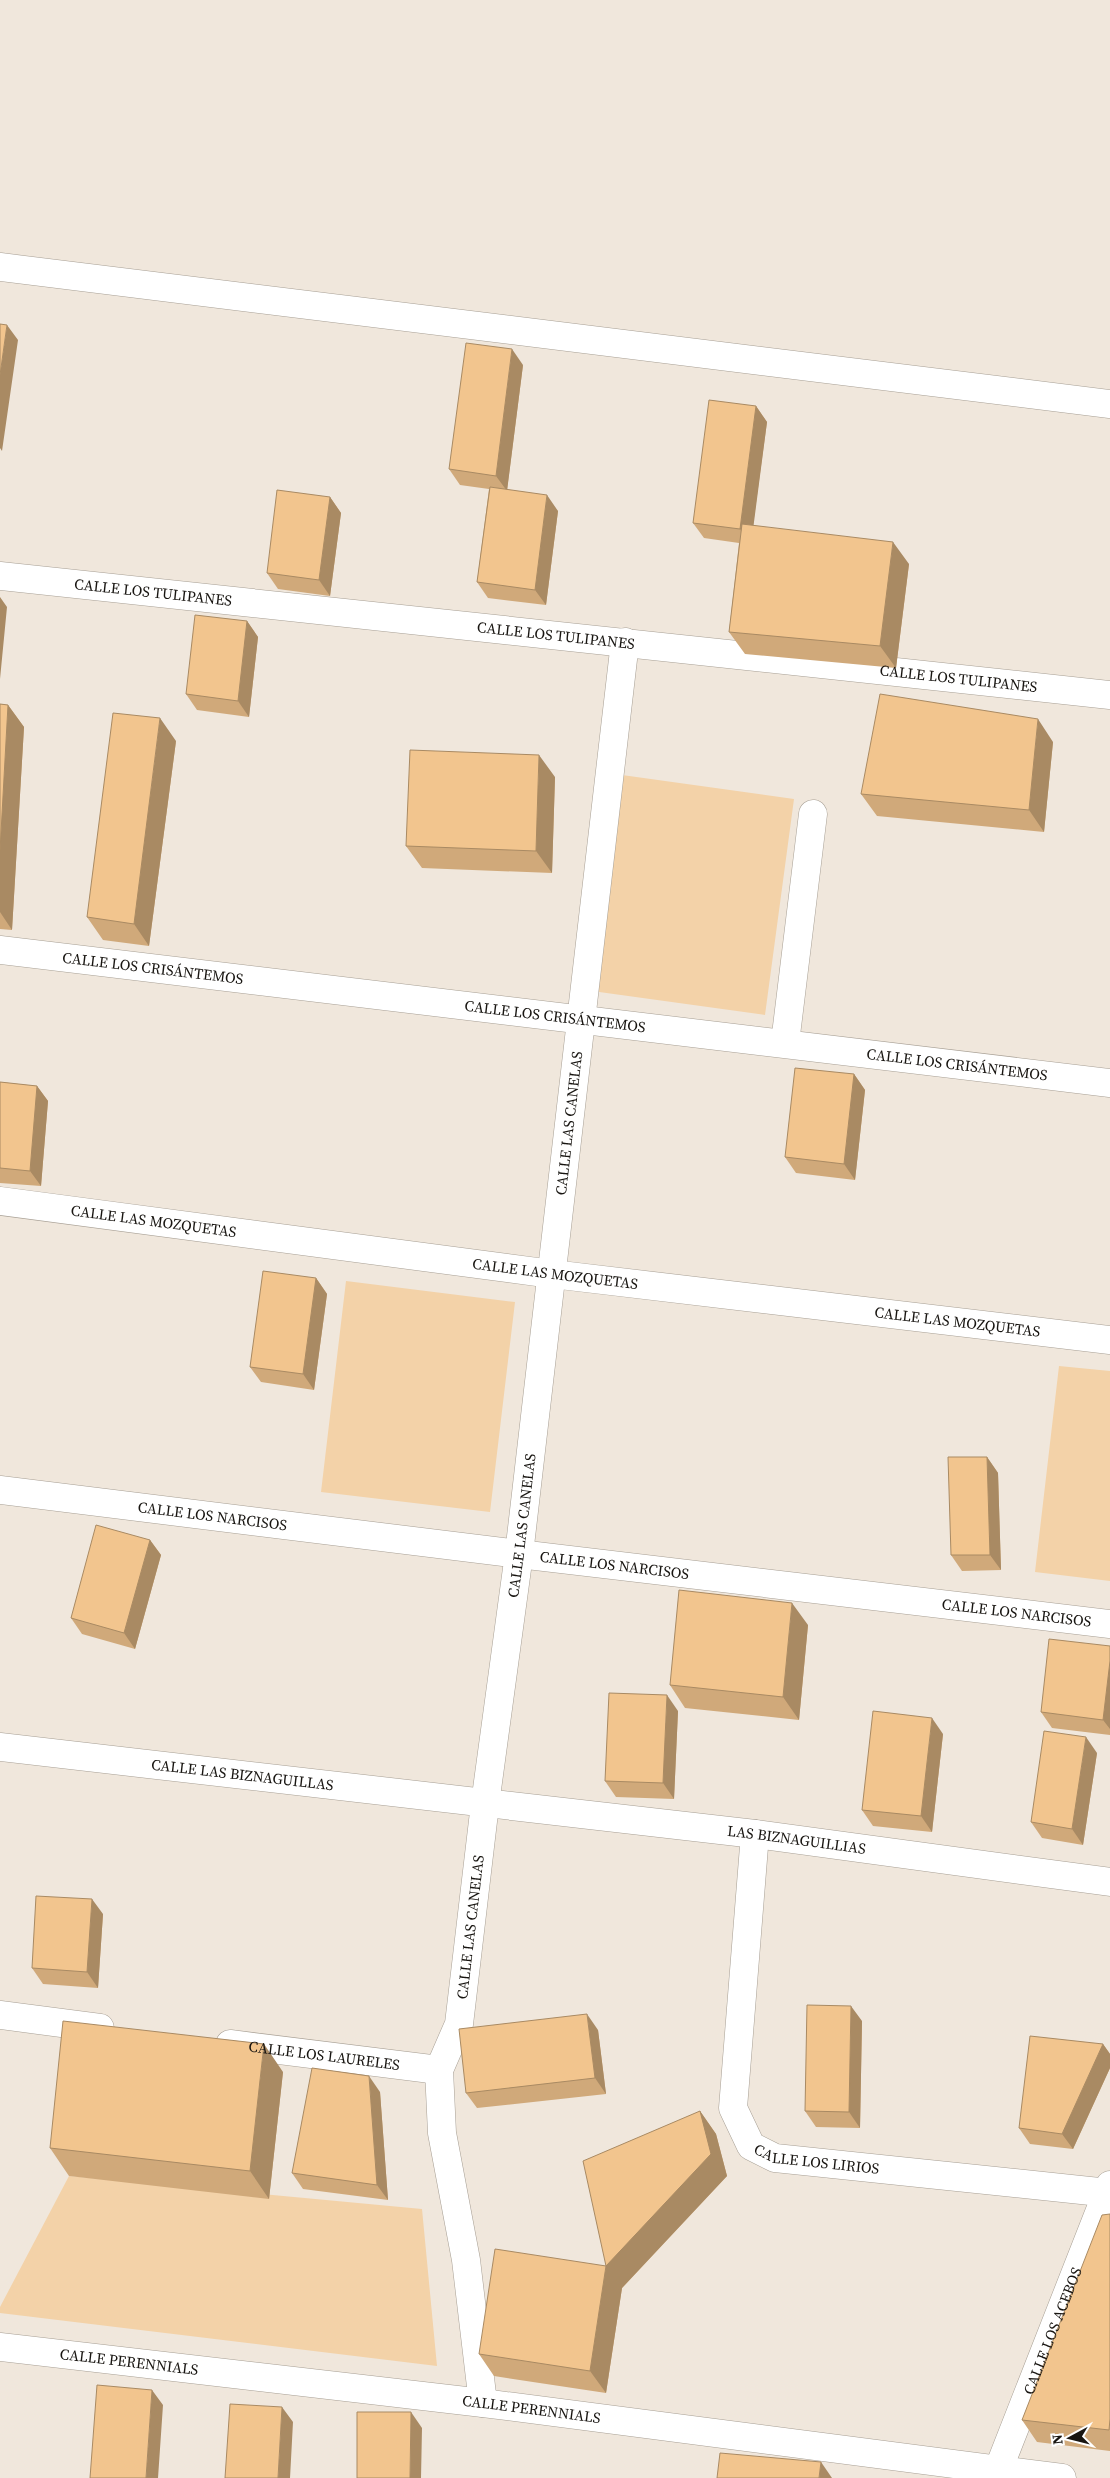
<svg xmlns="http://www.w3.org/2000/svg" width="1110" height="2478" font-family="'Source Serif 4',serif">
<rect width="100%" height="100%" fill="#f0e7dc"/>
<path fill="#f3d2a8" d="M622 775 794 799 765 1015 592 991Z
M346 1281 515 1302 490 1512 321 1492Z
M1059 1366 1110 1371V1581L1035 1572Z
M69 2176 422 2209 437 2366 0 2313V2307Z"/>
<g fill="none" stroke-linecap="round" stroke-linejoin="round">
<g stroke="#a79f94" stroke-width="29">
<g id="street">
<path d="M0 267 1110 404"/>
<path id="s1" d="M0 576 1110 695"/>
<path id="s2" d="M0 950 1110 1083"/>
<path d="M785 1043 813 814"/>
<path id="s3" d="M0 1201 552 1274 1110 1340"/>
<path id="s4" d="M0 1490 519 1554 1110 1624"/>
<path id="s5" d="M0 1747 755 1834 1110 1882"/>
<path id="s6" d="M755 1834 733 2108 751 2146 775 2158 1110 2193"/>
<path d="M0 2015 100 2028"/>
<path id="s7" d="M230 2044 439 2070"/>
<path id="s8" d="M0 2347 483 2403 1062 2478"/>
<path id="s9" d="M483 2403 466 2260 442 2133 439 2070 459 2024 485 1804 519 1554 625 642"/>
<path id="s10" d="M995 2478 1110 2185"/>
</g>
</g>
<use href="#street" stroke="#fff" stroke-width="28"/>
</g>
<path fill="#d0a97a" d="M523 365 507 490 558 511 546 605 488 598 477 582 489 489 460 485 449 469Z
M756 406 767 422 753 525 909 564 896 668 745 654 729 632 739 543 704 538 693 523Z
M330 497 341 513 330 596 278 589 267 573Z
M247 621 258 637 249 717 197 710 186 694Z
M0 704 8 705 24 727 12 930 0 929Z
M176 741 149 946 103 940 87 917Z
M1053 742 1044 832 877 816 861 794Z
M555 777 552 873 422 868 406 846Z
M854 1074 865 1090 855 1180 796 1173 785 1157Z
M0 1082 37 1086 48 1101 41 1186 0 1183Z
M316 1278 327 1294 314 1390 261 1382 250 1367Z
M987 1457 998 1473 1001 1570 962 1571 951 1555Z
M150 1540 161 1555 135 1649 82 1634 71 1618Z
M808 1625 799 1720 685 1708 670 1685Z
M1110 1646V1735L1052 1728 1041 1712Z
M678 1711 674 1799 616 1797 605 1781Z
M943 1734 932 1832 873 1826 862 1810Z
M1097 1753 1083 1845 1042 1838 1031 1822Z
M103 1914 98 1988 43 1984 32 1968Z
M862 2021 860 2128 816 2127 805 2111Z
M598 2030 606 2094 477 2108 466 2093Z
M1103 2044 1110 2054V2068L1073 2149 1030 2144 1019 2128Z
M283 2072 269 2199 69 2176 50 2148Z
M380 2092 388 2200 303 2189 292 2173Z
M700 2111 716 2134 727 2176 622 2288 606 2393 494 2376 479 2354 606 2266Z
M1110 2214V2451L1037 2442 1022 2420Z"/>
<path fill="#a98a63" d="M7 325 18 340 2 451 0 448V375Z
M512 349 523 365 507 491 496 476Z
M756 406 767 422 751 545 740 529Z
M547 495 558 511 546 605 535 590Z
M330 497 341 513 330 596 319 580Z
M893 542 909 564 896 668 880 646Z
M0 597 7 607 0 679Z
M247 621 258 637 249 717 238 701Z
M8 705 24 727 12 930 0 912V851Z
M160 718 176 741 149 946 134 924Z
M1038 719 1053 742 1044 832 1029 810Z
M539 755 555 777 552 873 536 851Z
M854 1074 865 1090 855 1180 844 1164Z
M37 1086 48 1101 41 1186 30 1171Z
M316 1278 327 1294 314 1390 303 1374Z
M987 1457 998 1473 1001 1570 990 1555Z
M150 1540 161 1555 135 1649 124 1633Z
M792 1603 808 1625 799 1720 783 1697Z
M1110 1661V1729L1103 1720Z
M667 1695 678 1711 674 1799 663 1783Z
M932 1718 943 1734 932 1832 921 1816Z
M1086 1737 1097 1753 1083 1845 1072 1829Z
M92 1899 103 1914 98 1988 87 1972Z
M851 2006 862 2021 860 2128 849 2112Z
M587 2014 598 2030 606 2094 595 2078Z
M264 2044 283 2072 269 2199 250 2171Z
M1103 2044 1110 2054V2068L1073 2149 1062 2134Z
M369 2076 380 2092 388 2200 377 2185Z
M700 2111 716 2134 727 2176 622 2288 606 2393 590 2371 606 2266Z
M152 2390 163 2405 158 2478H146Z
M282 2407 293 2422 290 2478H278Z
M411 2412 422 2428 421 2478H410Z
M821 2462 832 2478H819Z"/>
<path fill="#f2c58e" stroke="#a98a63" d="M0 324 7 325 0 375Z
M466 343 512 349 496 476 449 469Z
M709 400 756 406 740 529 693 523Z
M490 487 547 495 535 590 477 582Z
M277 490 330 497 319 580 267 573Z
M742 524 893 542 880 646 729 632Z
M195 615 247 621 238 701 186 694Z
M880 694 1038 719 1029 810 861 794Z
M0 704 8 705 0 851Z
M113 713 160 718 134 924 87 917Z
M410 750 539 755 536 851 406 846Z
M795 1068 854 1074 844 1164 785 1157Z
M0 1082 37 1086 30 1171 0 1168Z
M263 1271 316 1278 303 1374 250 1367Z
M948 1457H987L990 1555H951Z
M96 1525 150 1540 124 1633 71 1618Z
M679 1590 792 1603 783 1697 670 1685Z
M1049 1639 1110 1646V1661L1103 1720 1041 1712Z
M609 1693 667 1695 663 1783 605 1781Z
M873 1711 932 1718 921 1816 862 1810Z
M1044 1731 1086 1737 1072 1829 1031 1822Z
M36 1896 92 1899 87 1972 32 1968Z
M807 2005 851 2006 849 2112 805 2111Z
M587 2014 595 2078 466 2093 459 2029Z
M63 2021 264 2044 250 2171 50 2148Z
M1030 2036 1103 2044 1062 2134 1019 2128Z
M312 2068 369 2076 377 2185 292 2173Z
M700 2111 711 2154 606 2266 583 2161Z
M1110 2214V2419L1109 2430 1022 2420 1102 2215Z
M495 2249 606 2266 590 2371 479 2354Z
M97 2385 152 2390 146 2478H90Z
M230 2404 282 2407 278 2478H225Z
M357 2412H411L410 2478H357Z
M720 2453 821 2462 819 2478H717Z"/>
<g text-anchor="middle" stroke-width="4" stroke-linejoin="round" paint-order="stroke">
<g font-size="15" fill="#181511" stroke="#fff">
<text dy="5" stroke="none"><textPath href="#s1" startOffset="154">CALLE LOS TULIPANES</textPath></text>
<text dy="5" stroke="none"><textPath href="#s1" startOffset="559">CALLE LOS TULIPANES</textPath></text>
<text dy="5" stroke="none"><textPath href="#s1" startOffset="964">CALLE LOS TULIPANES</textPath></text>
<text dy="5" stroke="none"><textPath href="#s2" startOffset="154">CALLE LOS CRISÁNTEMOS</textPath></text>
<text dy="5" stroke="none"><textPath href="#s2" startOffset="559">CALLE LOS CRISÁNTEMOS</textPath></text>
<text dy="5" stroke="none"><textPath href="#s2" startOffset="964">CALLE LOS CRISÁNTEMOS</textPath></text>
<text dy="5" stroke="none"><textPath href="#s9" startOffset="1294">CALLE LAS CANELAS</textPath></text>
<text dy="5" stroke="none"><textPath href="#s3" startOffset="155">CALLE LAS MOZQUETAS</textPath></text>
<text dy="5" stroke="none"><textPath href="#s3" startOffset="560">CALLE LAS MOZQUETAS</textPath></text>
<text dy="5" stroke="none"><textPath href="#s3" startOffset="965">CALLE LAS MOZQUETAS</textPath></text>
<text dy="5" stroke="none"><textPath href="#s4" startOffset="214">CALLE LOS NARCISOS</textPath></text>
<text dy="5" stroke="none"><textPath href="#s9" startOffset="889">CALLE LAS CANELAS</textPath></text>
<text dy="5" stroke="none"><textPath href="#s4" startOffset="619">CALLE LOS NARCISOS</textPath></text>
<text dy="5" stroke="none"><textPath href="#s4" startOffset="1024">CALLE LOS NARCISOS</textPath></text>
<text dy="5" stroke="none"><textPath href="#s5" startOffset="244">CALLE LAS BIZNAGUILLAS</textPath></text>
<text dy="5" stroke="none"><textPath href="#s5" startOffset="802">LAS BIZNAGUILLIAS</textPath></text>
<text dy="5" stroke="none"><textPath href="#s9" startOffset="484">CALLE LAS CANELAS</textPath></text>
<text dy="5" stroke="none"><textPath href="#s7" startOffset="95">CALLE LOS LAURELES</textPath></text>
<text dy="5" stroke="none"><textPath href="#s6" startOffset="385">CALLE LOS LIRIOS</textPath></text>
<text dy="5" stroke="none"><textPath href="#s10" startOffset="158">CALLE LOS ACEBOS</textPath></text>
<text dy="5" stroke="none"><textPath href="#s8" startOffset="130">CALLE PERENNIALS</textPath></text>
<text dy="5" stroke="none"><textPath href="#s8" startOffset="535">CALLE PERENNIALS</textPath></text>
</g>
</g>
<g transform="translate(1070 2438) rotate(263)" stroke="#ffffff" stroke-width="4" paint-order="stroke">
<path d="M0-4L9 19L0 12L-9 19Z" fill="#181511"/>
<text y="-8" font-size="14" font-weight="bold" text-anchor="middle" fill="#181511">N</text>
</g>
</svg>
